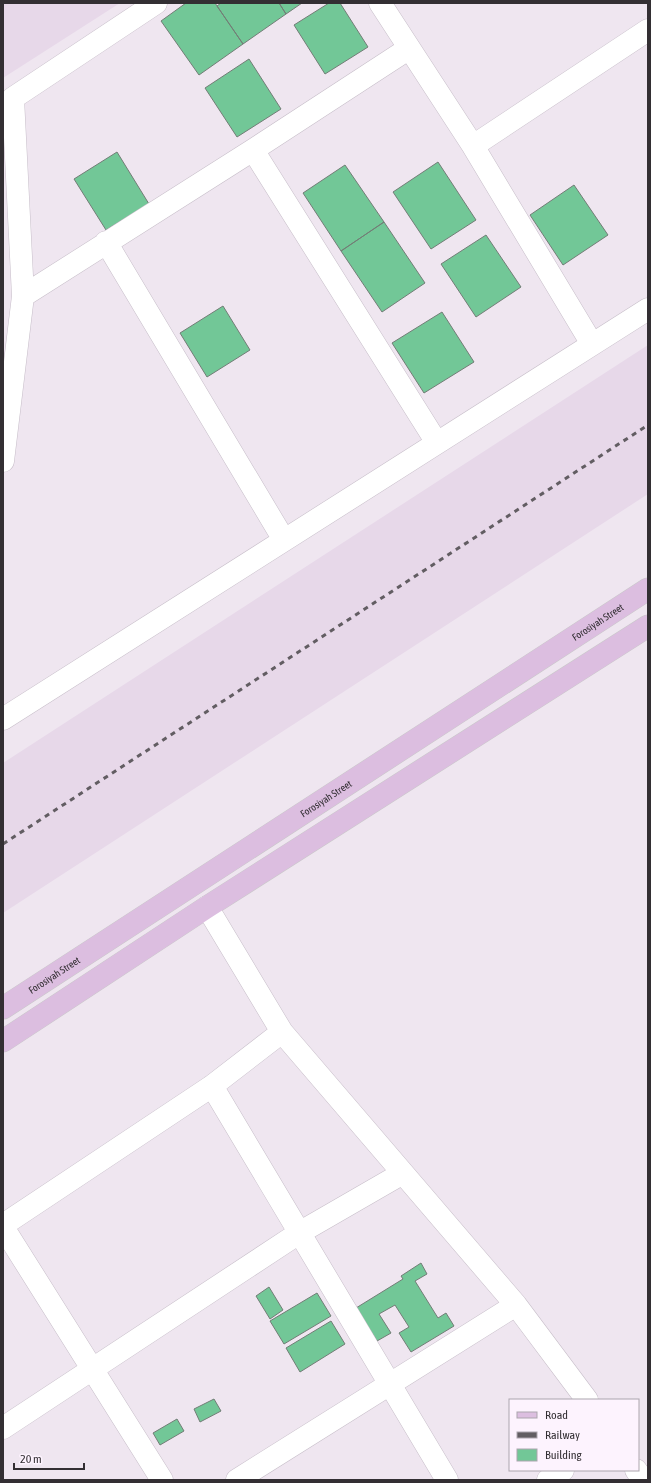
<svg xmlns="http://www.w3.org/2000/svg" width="651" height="1483" font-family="'Asap Condensed',sans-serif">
<rect width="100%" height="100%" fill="#efe6f0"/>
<path fill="#e7d8e9" d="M3 3H120L3 78Z
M648 345V494L3 913V763Z"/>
<path fill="#72c797" stroke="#727d76" d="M186 3H215L243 44 199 75 161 21Z
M221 3H279L286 14 243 44 217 6Z
M279 3H302L286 14Z
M329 3H340L368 47 325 74 294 25Z
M249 59 281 109 237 137 205 88Z
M117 152 149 204 106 230 74 179Z
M438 162 476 220 431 249 393 192Z
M345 165 384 222 341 251 303 193Z
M574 185 608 235 563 265 530 215Z
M384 222 425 283 382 312 341 251Z
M486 235 521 287 476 317 441 264Z
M223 306 250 350 207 377 180 333Z
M442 312 474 362 424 393 392 343Z
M421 1263 427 1274 415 1281 438 1318 446 1313 454 1326 411 1352 399 1333 409 1327 395 1305 379 1314 391 1333 377 1341 356 1308 403 1279 401 1276Z
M269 1287 283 1310 270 1319 256 1296Z
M317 1293 331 1316 284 1344 270 1321Z
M331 1321 345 1344 300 1372 286 1348Z
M214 1399 221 1411 200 1422 194 1409Z
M177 1419 184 1431 160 1445 153 1433Z"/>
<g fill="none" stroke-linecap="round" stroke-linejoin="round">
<g stroke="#c7bec9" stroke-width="23">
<path id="street" d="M380 3 473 146 592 344
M473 146 648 30
M253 150 437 443
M106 242 284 540
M23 296 253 150 408 49
M3 461 23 296 13 98 156 3
M3 719 648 309
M207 907 282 1032 516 1305 587 1400
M212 1086 447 1480
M3 1225 212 1086 282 1032
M3 1227 162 1480
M3 1428 299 1233 403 1173
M636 1470 643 1480
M237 1480 516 1305
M548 1480 563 1470"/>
</g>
<g stroke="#cac9ca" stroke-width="23">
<g id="primary">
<path id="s1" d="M3 1008 648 589"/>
<path d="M3 1041 207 907 648 626"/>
</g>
</g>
<use href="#street" stroke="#fff" stroke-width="22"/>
<use href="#primary" stroke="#dcbee0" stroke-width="22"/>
<path stroke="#625d62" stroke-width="3" stroke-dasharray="5 5" stroke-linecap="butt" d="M3 844 648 425"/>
</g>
<g text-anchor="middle" stroke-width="3" stroke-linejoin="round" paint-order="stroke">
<g font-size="10" fill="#332f33" stroke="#fdf3fe">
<text dy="4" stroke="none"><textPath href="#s1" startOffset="709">Forosiyah Street</textPath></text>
<text dy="4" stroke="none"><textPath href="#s1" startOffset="385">Forosiyah Street</textPath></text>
<text dy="4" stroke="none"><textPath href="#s1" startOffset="61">Forosiyah Street</textPath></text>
</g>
</g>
<rect width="651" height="1483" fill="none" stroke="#332f33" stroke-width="8"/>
<rect x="509" y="1399" width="130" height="72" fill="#fdf3fe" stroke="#aca5ad"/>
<rect x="517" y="1412" width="20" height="6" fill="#dcbee0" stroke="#aca5ad"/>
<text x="545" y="1419" font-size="12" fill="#332f33">Road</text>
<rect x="517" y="1432" width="20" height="6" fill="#625d62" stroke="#aca5ad"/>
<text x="545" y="1439" font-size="12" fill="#332f33">Railway</text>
<rect x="517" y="1449" width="20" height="12" fill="#72c797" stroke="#aca5ad"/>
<text x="545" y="1459" font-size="12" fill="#332f33">Building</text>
<path d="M14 1463v6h70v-6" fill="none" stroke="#332f33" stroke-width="2"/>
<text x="20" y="1463" font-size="12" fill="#332f33" stroke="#fdf3fe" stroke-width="3" paint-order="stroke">20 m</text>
</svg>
